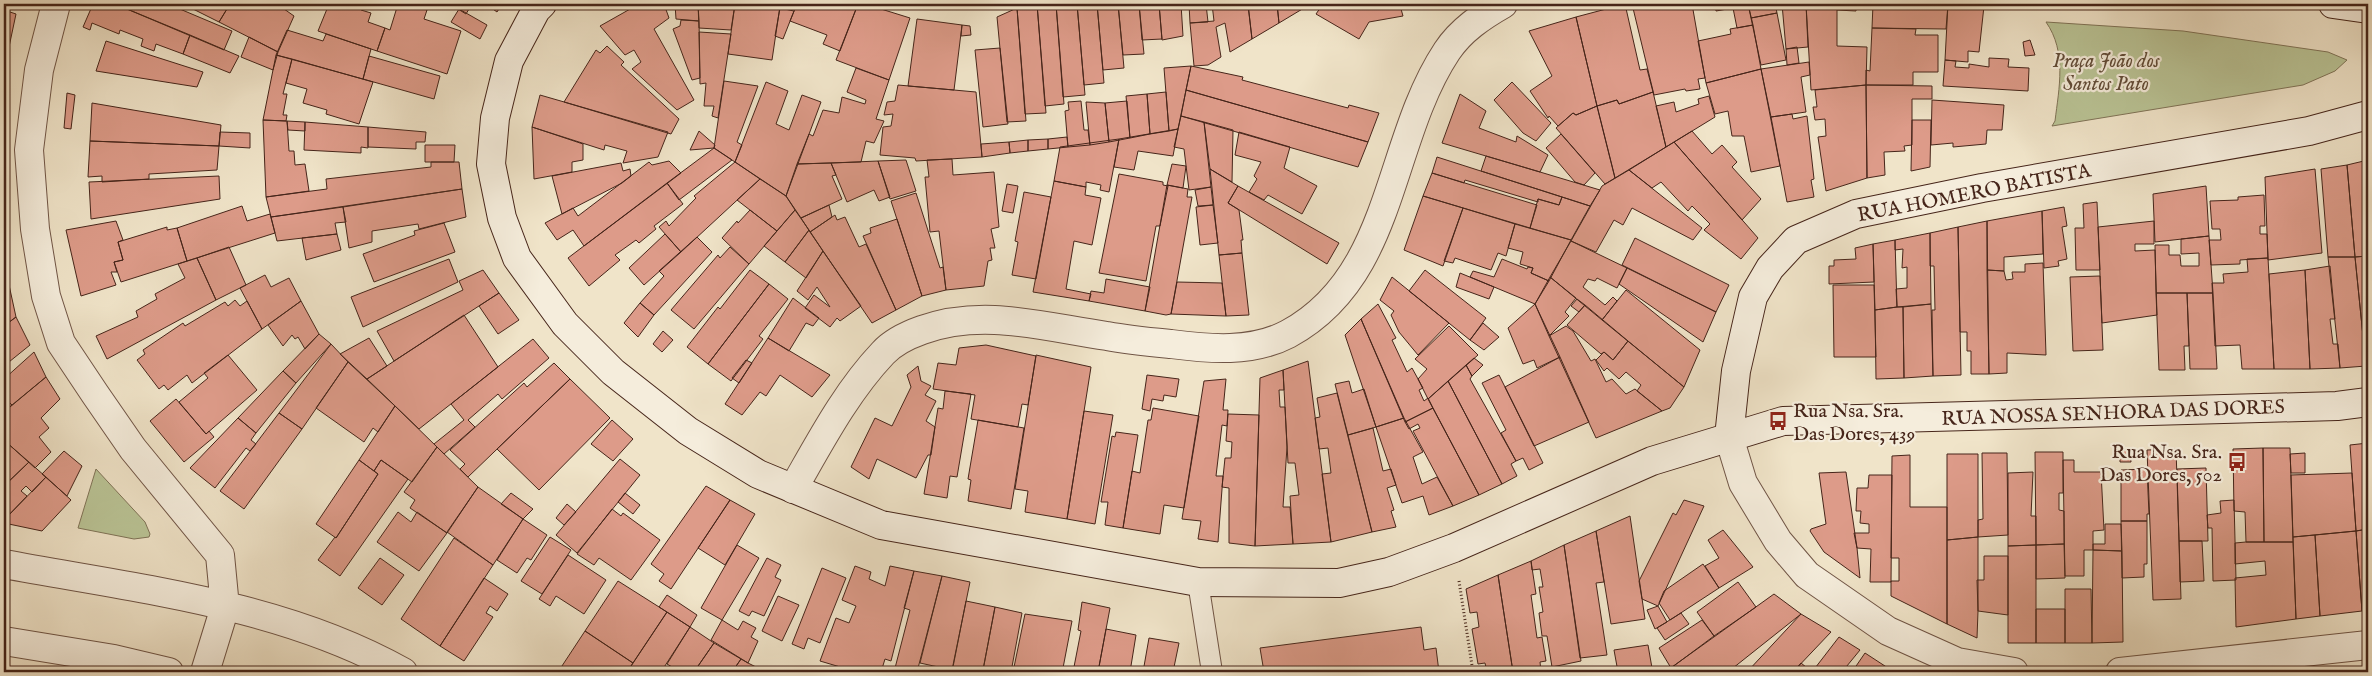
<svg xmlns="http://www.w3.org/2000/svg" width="2372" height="676" font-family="'IM FELL English',serif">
<rect width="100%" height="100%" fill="#f0e4c9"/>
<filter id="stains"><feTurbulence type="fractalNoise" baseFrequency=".004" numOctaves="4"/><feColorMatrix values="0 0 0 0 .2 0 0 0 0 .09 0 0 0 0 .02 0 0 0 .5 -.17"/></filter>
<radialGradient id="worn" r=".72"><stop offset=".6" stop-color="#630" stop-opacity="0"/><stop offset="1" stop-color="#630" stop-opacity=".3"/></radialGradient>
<path fill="#bac496" stroke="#807458" d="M2046 22 2183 31 2328 52 2347 60 2335 71 2303 85 2052 126 2055 121C2059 88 2067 52 2046 22Z
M96 469 145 522 150 534 149 537 134 539 78 528Z"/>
<path fill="#dd9b89" stroke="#46251a" d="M93 4H115L190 35 183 54 156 44 154 51 141 46 143 39 120 30 119 34 92 23 90 30 83 27Z
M115 4H168L232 31 224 50Z
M183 4H230L219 22Z
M230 4H277L294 16 278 52 219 22Z
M329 4H363L361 10 371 13 368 22 385 28 377 51 318 31Z
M398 4H407L427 10 424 19 461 31 447 74 377 51 385 28 390 30Z
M450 4H472L466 14Z
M486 4H502L497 12Z
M639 4H664L669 18 654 29 694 100 677 110 632 69 641 62 634 50 625 55 600 26Z
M675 4H698L699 21 676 19Z
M698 4H735L731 30 699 28Z
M735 4 780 6 772 60 728 54Z
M797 4H858L840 51 823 44 827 35 790 21Z
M858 4H865L910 18 889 80 836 60Z
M1025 4H1037L1046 113 1025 114 1017 8Z
M1037 4H1056L1064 104 1045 106Z
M1056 4H1077L1085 95 1063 97Z
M1077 4H1097L1104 83 1084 85Z
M1097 4H1118L1124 68 1103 70Z
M1118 4H1139L1144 54 1123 55Z
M1139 4H1159L1162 39 1142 40Z
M1159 4H1181L1183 36 1162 40Z
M1189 4H1206L1208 22 1190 23Z
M1212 4H1248L1252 39 1230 52 1225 23 1216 27 1221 57 1208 65 1194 66 1190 23 1214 21Z
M1277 4H1303L1304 8 1279 23Z
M1277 4 1279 23 1252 39 1248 5Z
M1323 4H1415L1401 9 1403 16 1369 22 1359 39 1316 14Z
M1625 4 1640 70 1647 69 1653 92 1619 104 1617 100 1597 106 1576 17Z
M1632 4H1692L1705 78 1698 79 1700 89 1686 91 1685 89 1654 95Z
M1715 4H1748L1753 25 1737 28 1733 8 1716 11Z
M1748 4H1775L1777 13 1751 18Z
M1782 4H1806L1808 47 1786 49Z
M1806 4H1856V11L1837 10V46L1867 47 1866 85 1811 90Z
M1873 4H1948L1946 29 1872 28Z
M1948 4 1984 6 1979 52 1968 51V62L1945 60Z
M780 8 794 11 783 39 775 36Z
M1017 8 1026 121 1007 122 997 17Z
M459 9 487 25 480 39 451 22Z
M4 10 16 14 9 47 4 45Z
M1777 13 1786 60 1761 65 1751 18Z
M1576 17 1597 106 1576 115 1573 113 1558 126 1549 116 1548 118 1530 91 1552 76 1529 31Z
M917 19 962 25 954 90 908 86Z
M681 20 699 21 700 78 692 80 673 29 680 26Z
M962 25 970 26 971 35 961 36Z
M1753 25 1761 69 1706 83 1698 41 1731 34 1730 29Z
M1872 28 1916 29 1915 35H1938V72H1913V85H1866V70L1870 71Z
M287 30 323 41 326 34 371 49 363 79 276 55Z
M699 32 731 34 718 118 712 116 714 106H704L706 83 700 84Z
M190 35 239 56 230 73 183 54Z
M249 37 278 52 273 70 241 57Z
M2030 40 2035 55 2025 56 2023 42Z
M106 41 203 72 197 87 96 71Z
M4 45 9 47 4 72Z
M607 46 624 62 621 65 679 119 671 134 564 102 596 50 600 53Z
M1797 47 1799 63 1787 65 1786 49Z
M1000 48 1008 124 983 127 975 50Z
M276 55 292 59 283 94H287L283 115H287L286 121 263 120Z
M369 56 440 76 434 99 363 79Z
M1989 58 2009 59 2008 67 2029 68 2028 91 1943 86 1945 60 1956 61 1955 67 1969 68V64L1989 67Z
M292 59 373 82 359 124 326 114 327 110 303 103 307 89 286 83Z
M1809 62 1810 75 1801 77 1806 112 1771 117 1761 69Z
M1191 66 1178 129 1169 131 1164 68Z
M1191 66 1243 77 1242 80 1348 108 1349 105 1379 113 1368 142 1186 90Z
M856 68 889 80 876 119 884 121 874 143 866 141 861 162 797 164 809 134 813 136 823 110 839 113 842 97 865 104 866 100 847 92Z
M1761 69 1780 166 1751 172 1744 136H1732L1728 111 1715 114 1706 83Z
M724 81 758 86 737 142 742 145 735 162 714 148Z
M766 82 788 91 776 124 789 130 802 95 821 102 786 196 735 162Z
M1512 82 1551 123 1536 141 1523 133 1494 100Z
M898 85 976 92 982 157 916 161 915 158 880 155 883 127 891 126 893 114 884 115 887 102 895 101Z
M1866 85 1932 86V99H1912V145L1904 146 1905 151 1884 152 1885 175 1867 178Z
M1866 85 1867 178 1826 191 1818 137 1826 136 1825 119 1815 120 1813 107H1817L1815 90Z
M1186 90 1368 142 1358 167 1181 116Z
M1166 92 1169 131 1150 134 1147 94Z
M1653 92 1666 147 1615 178 1597 106 1617 100 1619 104Z
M67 93 75 95 71 129 64 128Z
M1147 94 1150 134 1130 138 1126 96Z
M1460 94 1486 111 1479 128 1516 142 1517 136 1548 155 1540 172 1442 143Z
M540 95 668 132 658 157 623 163 627 151 605 145 604 150 532 127Z
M1709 96 1715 117 1666 147 1656 106 1674 102 1676 112 1699 104 1698 99Z
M1932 100 2004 105 2002 130H1987L1986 144 1953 147V143L1931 145Z
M1081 101 1084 130H1088L1090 145 1068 147 1065 111 1069 110 1068 102Z
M1127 101 1130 138 1109 142 1105 103Z
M1086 102 1105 103 1109 142 1090 145Z
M92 103 221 125 219 146 90 141Z
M1597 106 1615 178 1605 184 1556 128 1573 113 1576 115Z
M1792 114 1793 119 1807 116 1814 179 1811 180 1814 197 1787 202 1771 117Z
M1181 116 1204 122 1211 187 1189 190 1184 149 1174 147Z
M263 120 287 121 289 151H294L295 165 305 164 309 191 266 197Z
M1912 120H1931L1930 167 1911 171Z
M287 121 305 122V131L288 130Z
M305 122 368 127V148L361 147V153L304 150Z
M1204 122 1233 130 1232 182 1210 169Z
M368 127 426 132 425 142H416V149L368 147Z
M532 127 583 144V160L572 162V172L534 179Z
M1178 129 1173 156 1138 151 1134 170 1114 167 1119 139Z
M699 131 715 145 714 148 690 150Z
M1692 131 1712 154 1722 145 1737 162 1732 167 1761 199 1742 220 1674 142Z
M220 132 250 133V148L219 146Z
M1239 132 1290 147 1284 168 1317 186 1302 214 1268 195 1264 200 1249 192 1257 179 1254 176 1261 162 1235 155Z
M1561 134 1595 173 1584 185 1575 182 1546 148Z
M1067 137 1068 147 1048 149V139Z
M1048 139V149L1028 151V140Z
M1119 139 1109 192 1100 190 1101 185 1086 182V187L1054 181 1060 147Z
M1028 140V151L1010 153 1009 142Z
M90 141 219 146 217 170 149 174V179L102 182V176L88 177Z
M1009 142 1010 153 982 157 981 144Z
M1674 142 1758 238 1741 259 1704 230 1710 224 1692 206 1688 211 1661 182 1652 188 1629 170Z
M425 145H455L454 162H425Z
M714 148 732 160 679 200 667 183Z
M1486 156 1540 172 1600 190 1590 206 1481 171Z
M1437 157 1562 197 1559 205 1538 199V202L1465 180 1464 183 1432 173Z
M952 159 953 175 994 172 999 227 991 229 995 248H990L992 260 988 261 984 286 946 290 939 231 930 232 925 177H929L927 160Z
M906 160 916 191 890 199 878 161Z
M2368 160V256L2355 257 2347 165Z
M669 161 681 173 584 246 573 230 557 240 545 223 573 208 578 216 649 162 652 165Z
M878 161 890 197 879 201 874 190 847 202 831 163Z
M431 162H459L462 189 271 217 266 197 327 189 326 179 431 167Z
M735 162 760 179 681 252 659 227 666 221 669 226 696 198 694 196Z
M621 163 623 171 630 169 631 176 622 183 562 214 552 176Z
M831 163 836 175 832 176 842 199 801 218 786 196 797 164Z
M1172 164 1186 166 1183 188 1167 185Z
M2347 165 2355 257H2328L2321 169Z
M1210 169 1238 186 1228 203 1239 210 1243 240H1241L1242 253 1219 255Z
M2315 169 2322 253 2268 260 2265 177Z
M1629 170 1702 228 1693 240 1632 208 1623 225 1614 220 1596 252 1571 241 1602 186Z
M1432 173 1537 205 1530 228 1423 196Z
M1119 174 1163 182V185L1168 186 1160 226H1156L1146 281 1099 273Z
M219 176 220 199 91 219 89 182Z
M760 179 786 196 795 210 777 231 737 200Z
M1054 181 1086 187 1085 195 1101 198 1092 245 1074 241 1066 289 1091 294 1089 301 1033 292Z
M667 183 683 204 654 226 656 229 639 243 636 240 615 255 620 260 589 286 568 258Z
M1007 184 1018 186 1013 213 1002 211Z
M1167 185 1188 189 1187 197H1192L1171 314 1166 315 1145 311Z
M1238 186 1339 243 1327 264 1228 203Z
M2206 186 2209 236 2155 242 2153 194Z
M1211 187 1213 205 1198 206 1195 190Z
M462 189 466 217 419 229 418 224 372 231V242L349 248 343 207Z
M1024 192 1051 197 1036 279 1012 275 1018 242 1015 241Z
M916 193 940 268 943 267 946 290 922 296 891 201Z
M2264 195 2265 226H2260V234H2267L2268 258 2240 260V264L2211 265 2209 240H2221L2220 229H2212L2210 201 2238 200V197Z
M1423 196 1463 208 1443 266 1404 250Z
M1562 197 1590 206 1571 240 1530 228 1538 199 1559 205Z
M2097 202 2100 270H2076L2075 228H2084L2083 204Z
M829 205 832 217 810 232 801 218Z
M1213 205 1218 243 1200 245 1196 207Z
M242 206 247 221 270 214 275 233 187 261 177 228Z
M343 207 346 222 335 223 337 234 277 241 271 217Z
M2064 207 2067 226 2062 227 2067 259 2058 261 2059 266 2044 268 2042 211Z
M1463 208 1515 224 1506 256 1498 253 1491 270 1455 258 1453 263 1444 261Z
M750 210 777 231 749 264 722 238 737 221 738 223Z
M795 210 809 230 785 262 764 246Z
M2042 211 2043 254 2004 257V271L1987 270V221Z
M835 215 837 220 845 217 859 247 866 244 896 310 872 323 810 232Z
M897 219 922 296 896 310 863 236 871 233 870 228Z
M116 221 123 240 118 242 123 260 114 262 117 272H111L116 285 81 296 66 230Z
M1987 221 1989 374H1971V351H1967V332H1960L1958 227Z
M2154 221V244H2135V251L2155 250 2157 315 2102 323 2098 227Z
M444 223 455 252 374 282 363 254 415 235 414 231Z
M1515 224 1571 240 1549 281 1531 273 1533 268 1520 264 1523 252 1508 248Z
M167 227V230L177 228 187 261 121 282 114 262 123 260 118 242Z
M1958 227 1961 375 1933 376 1932 310H1935L1934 266H1930V233Z
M809 230 823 251 806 278 785 262Z
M1930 233 1931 304 1897 307 1896 289 1907 288V267L1902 268 1903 249 1895 250V240Z
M337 234 341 250 306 260 302 238Z
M665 234 681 252 644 285 629 268Z
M2209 236 2213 293H2156L2155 245H2169V255H2180L2181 266H2199V253L2181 254V239Z
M697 237 712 252 654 315 640 303 664 276 659 271Z
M1635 238 1729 285 1716 312 1622 265Z
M1895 240 1897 307 1875 310 1873 244Z
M1571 241 1627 268 1617 288 1597 278 1595 281 1588 279 1583 287 1605 305 1613 297 1617 301 1602 320 1550 277Z
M1873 244 1874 282 1829 284V266H1834V260L1856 259 1855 248Z
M229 247 246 285 216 300 197 258Z
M730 247 749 264 694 329 671 310 718 255 720 258Z
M823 251 861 306 840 321 837 318 830 327 805 308 814 295 830 307 817 287 808 300 797 291Z
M1242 253 1249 315 1226 316 1219 255Z
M2368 256V366H2366L2355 257Z
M2328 257H2355L2366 366 2340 368Z
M197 258 216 300 107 359 96 336 138 317 136 311 157 299 155 294 185 278 178 264Z
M2268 258 2274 369H2242L2240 345 2215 346 2212 283H2224L2223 274 2248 272 2247 259Z
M449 259 458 282 363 327 351 297Z
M1502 259 1527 269 1528 267 1533 268 1531 273 1549 281 1535 304 1470 277 1473 271 1494 277Z
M4 262 16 317 4 326Z
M2043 263 2046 355 2007 353V373L1989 374 1987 270 2004 271 2006 280 2013 279 2012 272H2025V264Z
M2330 266 2335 319H2330L2333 344H2338L2340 368 2310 369 2305 270Z
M1627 268 1716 312 1703 342 1619 284Z
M483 270 499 293 394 361 377 331 463 290 459 281Z
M750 270 769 284 708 364 687 347 718 307 720 309Z
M1425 270 1486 318 1470 340 1409 291Z
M2305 270 2310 369H2274L2269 274Z
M1460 273 1494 287 1489 299 1456 287Z
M265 275 271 287 289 278 301 301 262 329 240 288Z
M2100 276 2103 350 2073 351 2070 277Z
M1392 277 1449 323 1418 355 1399 332 1391 315 1394 311 1380 300Z
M1550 277 1576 298 1565 312 1569 316 1549 336 1535 304Z
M1106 279 1150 287 1145 311 1089 301 1091 291 1104 293Z
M1177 282 1222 283 1226 316 1171 314Z
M769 284 788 299 759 336 763 339 731 381 708 364Z
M1833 285H1874L1876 357H1834Z
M1626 290 1700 350 1684 387 1602 320Z
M499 293 519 320 498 334 479 306Z
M2156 293H2187L2189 346H2184L2185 370H2159Z
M2187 293H2213L2217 369H2190Z
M793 298 819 318 813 326 806 323 789 351 768 338Z
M1577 299 1585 305 1579 312 1571 306Z
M235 300 240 306 247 301 262 329 192 383 187 375 168 390 164 385 159 389 137 360 145 354 143 350 183 323 185 326 225 302 228 306Z
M301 301 319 334 305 349 298 337 295 339 292 335 283 346 268 325Z
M640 303 654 315 638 337 624 323Z
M1378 304 1396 338 1392 340 1407 372 1412 368 1423 388 1419 390 1424 401 1428 398 1433 408 1405 422 1361 319Z
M1535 304 1560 357 1537 368 1534 360 1523 364 1508 328Z
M1931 304 1933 376 1904 378 1903 307Z
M1585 305 1628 341 1613 360 1604 352 1601 354 1567 325Z
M1897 307H1903L1904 378 1876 379 1875 310Z
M464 315 498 367 419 429 367 379Z
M16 317 30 345 4 366V326Z
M1361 319 1404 418 1376 427 1345 335Z
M1483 323 1499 337 1484 350 1470 340Z
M1449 326 1478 355 1428 399 1418 379 1427 369 1415 359Z
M1566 326 1573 331 1591 361 1595 359 1606 382 1612 379 1626 394 1635 389 1662 411 1596 438 1549 336Z
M663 331 673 340 662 352 653 344Z
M319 334 331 344 296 383 283 371Z
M369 338 387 366 367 379 340 354Z
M768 338 830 375 812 397 780 375 766 396 760 392 742 415 725 404Z
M533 339 549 358 502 399 498 394 468 420 475 427 444 454 434 444 464 420 451 404Z
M1628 341 1684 387 1670 408 1662 411 1637 391 1641 385 1626 372 1619 379 1607 368 1604 371 1596 360 1604 352 1613 360Z
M331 344 348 362 302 429 279 413Z
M986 345 1036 356 1028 405 1022 404 1018 427 971 419 975 395 933 389 938 363 956 365 959 348Z
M34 352 46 377 12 405 4 397V379Z
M228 355 257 390 206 434 179 402 208 378 204 373Z
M1036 355 1091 367 1067 519 1025 512 1028 491 1015 489Z
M1560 357 1589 422 1534 446 1505 387Z
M1474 358 1483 365 1472 376 1466 365Z
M746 360 752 363 739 383 732 378Z
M1308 361 1331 542 1293 544 1290 496 1299 495 1295 463H1288L1283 370Z
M348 362 395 406 378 432 373 428 364 442 316 408Z
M554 363 570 379 468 477 460 469 465 464 450 450 524 383 527 387Z
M1466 365 1472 376 1470 379 1516 461 1511 464 1517 476 1502 484 1448 381Z
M918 366 921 381 931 386 925 395 936 401 926 421 935 427 931 455H928L916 478 877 459 869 479 851 467 875 418 892 426 911 387 907 375Z
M1283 370 1284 390H1279L1280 407H1285L1287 447 1283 507H1290L1293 544 1255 546 1260 378Z
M283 371 296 383 256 433 238 418Z
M1147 375 1179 379 1176 397 1164 395 1163 401 1152 399 1150 411 1142 409Z
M1499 375 1543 463 1529 470 1523 458 1516 461 1501 433 1506 430 1482 383Z
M46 377 60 399 41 418 49 428 39 437 51 452 35 468 4 440V412Z
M570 379 610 418 539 490 497 449Z
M1226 379 1223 410H1228L1227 426 1222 425 1216 476H1223L1218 542 1198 539 1201 521 1182 519 1204 381Z
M1349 381 1352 393 1364 389 1376 427 1348 435 1335 384Z
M1448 381 1502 484 1479 495 1428 399Z
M945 391 971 394 957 477 950 476 947 498 924 494 938 408 943 409Z
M1337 393 1372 532 1331 542 1322 474 1331 473 1328 448 1319 449 1315 418 1320 417 1317 398Z
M4 397 12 405 4 412Z
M176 399 206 434 209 431 214 437 184 462 150 421Z
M395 406 437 447 412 482 381 460 374 471 359 460Z
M1153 408 1199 416 1184 508 1164 505 1160 534 1123 528 1132 471 1140 473 1148 420H1151Z
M1433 408 1479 495 1453 506 1413 431 1420 428 1418 424 1409 429 1405 422Z
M1084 411 1113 415 1095 524 1067 519Z
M279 413 302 429 244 509 220 491Z
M1228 414 1259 415 1255 546 1229 543V488L1222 487 1225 458H1231L1232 442 1226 441Z
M238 418 256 433 251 440 256 444 250 451 246 448 215 488 190 468Z
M1404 418 1423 452 1413 457 1422 484 1437 477 1453 506 1429 515 1423 496 1402 503 1376 427Z
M612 420 633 439 613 461 591 444Z
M978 420 1024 428 1011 509 968 501 971 480 968 479Z
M1373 428 1383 471 1391 469 1396 485 1387 488 1394 510 1391 511 1396 527 1372 532 1348 435Z
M1116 432 1138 435 1123 528 1105 525 1108 502H1101L1112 436 1115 437Z
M6 442 29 462 4 486V444Z
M2368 443V529L2356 531 2350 445Z
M437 447 478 487 447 533 410 508 415 500 404 492Z
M2263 448H2290L2293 542H2264Z
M2263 448 2264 542H2246L2245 512 2234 511 2233 449Z
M2176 449 2181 599 2153 600 2147 450Z
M2120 450H2130L2131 462H2120Z
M64 451 82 466 67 496 42 474Z
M2035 452H2063V493H2059V510L2064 511V544L2036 545Z
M1982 453H2007L2008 535 1978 537V520L1983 519Z
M2305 453V473H2291L2290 454Z
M1947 454H1978V537L1947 540Z
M1910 455V507H1947V624L1891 596V581H1899V558H1891L1892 456Z
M620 459 640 475 577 553 556 535Z
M359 460 378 474 336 538 316 524Z
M381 460 408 479 340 576 318 560 335 537 336 538 378 474 374 471Z
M2063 460H2074V472H2101L2104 530 2093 531V550H2084V576H2065Z
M29 462 46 477 32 492 26 486 21 491 27 496 4 520V486Z
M2206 468 2208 541H2179L2177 469Z
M2147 469 2149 514H2147V521H2121V470Z
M1846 472 1857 548 1860 578 1824 552 1810 531 1811 529 1826 524 1819 473Z
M2033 472 2031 516H2036V545L2008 546V473Z
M2352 473 2356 531 2293 537 2291 475Z
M1869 475H1892L1891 582H1870L1871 549 1857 548 1854 533H1869V524L1860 523 1861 511H1856L1857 488H1868Z
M46 477 71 500 42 531 4 523V520Z
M706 486 730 500 671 589 659 581 664 574 651 564Z
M478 487 523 519 493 565 447 532Z
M511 493 533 509 523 519 501 504Z
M625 493 640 505 633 514 618 502Z
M730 500 755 514 725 565 698 548Z
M1684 500 1704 506 1658 606 1642 599 1639 581 1673 513 1676 515Z
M2234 500 2236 580 2213 581 2212 528H2208L2207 515 2221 513 2220 501Z
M567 504 576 512 564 525 556 518Z
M612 509 621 516 623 513 660 540 631 580 599 558 594 565 577 554Z
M398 512 411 522 417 512 447 533 419 571 377 542Z
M1630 516 1645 619 1611 624 1596 531Z
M523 519 547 535 531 560 527 558 517 573 497 560Z
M2121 521H2147V564H2144V577L2122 578Z
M2105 524H2121L2122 551 2093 550V544H2105Z
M2368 529V610L2362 611 2356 531Z
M1723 530 1753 567 1719 588 1705 566 1719 558 1708 540Z
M1596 531 1604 582 1596 583 1607 655 1580 658 1564 545Z
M2356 531 2362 611 2320 616 2315 535Z
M2315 535 2320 616 2296 619 2293 537Z
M550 537 571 550 542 594 521 581Z
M1978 537V611L1977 638 1947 624V540Z
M454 538 493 565 440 646 401 619Z
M2179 541H2202L2204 581 2180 582Z
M2246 542H2293L2296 619 2236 627 2235 578 2266 575 2265 561 2235 564V543Z
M2064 544 2065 578 2036 579V545Z
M737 545 759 558 722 620 701 608Z
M1564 545 1581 661 1552 667 1547 636H1542L1539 613 1543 612 1539 587H1543L1540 569 1532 570 1531 561Z
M2036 545V643H2008V546Z
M2093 550 2122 551 2123 642 2092 643Z
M568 555 606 580 584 614 556 596 550 606 539 599Z
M1984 556H2008V615L1978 611 1977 580H1984Z
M380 558 404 575 382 605 358 588Z
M767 558 781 565 775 577 781 580 764 616 752 611 749 616 739 611Z
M1531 561 1536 594 1531 595 1537 638 1542 637 1546 661 1540 662 1541 672H1513L1498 575Z
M1703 564 1719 588 1670 620 1659 603 1664 591Z
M855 566 871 572 869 579 885 586 890 566 914 571 891 661 885 659 881 672H857L820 661 836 618 849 623 856 606 842 600Z
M822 568 846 578 820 643 808 638 804 649 792 644Z
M914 571 942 576 917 672H894L910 610 904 608Z
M1498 575 1513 672H1487L1485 663 1478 664 1472 629 1479 627 1477 612 1470 613 1466 589Z
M942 576 970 582 952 670 920 663Z
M484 578 508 594 497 611 490 606 486 613 493 617 464 661 440 646Z
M618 581 667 612 633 663 585 631Z
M1738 582 1756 607 1714 636 1697 612Z
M2065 589H2091L2092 643H2065Z
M1774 594 1801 614 1728 672H1665Z
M667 595 697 615 690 627 659 607Z
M778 596 799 605 782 641 762 631Z
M966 601 995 607 983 670H986L985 672H952Z
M1082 602 1110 608 1098 672H1073L1081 631 1078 630Z
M1658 606 1667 622 1655 629 1647 610Z
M995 607 1022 613 1011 672 983 670Z
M2036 609H2065V643H2036Z
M667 612 690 627 661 672H627Z
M1681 613 1689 624 1665 640 1657 628Z
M1025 614 1072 621 1063 668 1060 667 1059 672H1013Z
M1801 614 1831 632 1793 672H1747Z
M722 620 738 630 743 621 756 628 751 637 758 641 748 663 711 640Z
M1702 620 1714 636 1671 668 1659 648Z
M690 627 714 643 694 672H669L672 667 667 664Z
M1421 627 1424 650 1436 648 1439 672H1264L1260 648Z
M1106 629 1136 635 1130 672H1098Z
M585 631 633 663 627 672H558Z
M1839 637 1860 650 1842 672H1793L1801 663 1812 672Z
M1149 638 1179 643 1173 672H1143Z
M714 643 741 659 732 672H709L698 666Z
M1648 645 1652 668 1635 672H1618L1614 650Z
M1865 653 1888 668 1885 672H1852Z
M741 659 748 663 764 671 732 672Z"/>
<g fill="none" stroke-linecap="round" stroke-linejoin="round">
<g stroke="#705546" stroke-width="22">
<path id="lane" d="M1198 582 1212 672"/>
</g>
<g stroke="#705546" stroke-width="30">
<path id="street" d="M56 4 39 70 29 150 35 229 46 296 61 343 95 394 133 449 220 555 225 607 205 672
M1729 437 1743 483 1778 541 1807 575 1888 631 1957 662 2014 672
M793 489C820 442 846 392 883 353 893 342 908 335 922 330 984 308 1043 327 1107 336 1128 340 1150 342 1171 344 1209 349 1252 353 1288 334 1395 276 1386 143 1447 51 1461 30 1482 16 1503 4
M4 564C138 589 282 604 403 672
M4 641 114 659 169 672
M2120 672 2368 645"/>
</g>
<g stroke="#46251a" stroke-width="30">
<path id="secondary" d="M542 4 536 10 509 61 495 118 491 164 502 218 517 258 565 324 613 372 688 431 758 474 881 525 1198 582 1339 583 1389 572 1454 548 1652 461 1783 421 2337 406 2368 402
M2333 4 2368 9
M1729 437 1736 371 1753 297 1770 268 1796 240 1856 214 1982 188 2309 131 2368 115"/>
</g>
<path stroke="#46251a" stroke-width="3" stroke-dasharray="1 2.5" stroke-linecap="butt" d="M1459 581 1473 672"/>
<use href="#lane" stroke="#f5eddc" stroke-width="20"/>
<use href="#street" stroke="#f5eddc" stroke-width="28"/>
<use href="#secondary" stroke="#f5eddc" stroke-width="28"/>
</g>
<defs>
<g id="bus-bare" transform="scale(1.5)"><path d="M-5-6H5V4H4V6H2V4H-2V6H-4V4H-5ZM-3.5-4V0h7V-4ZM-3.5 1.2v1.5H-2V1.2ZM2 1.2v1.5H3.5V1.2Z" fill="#8f2418" stroke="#f5eddc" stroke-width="2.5" paint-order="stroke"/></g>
</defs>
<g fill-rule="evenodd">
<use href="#bus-bare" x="1778" y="421"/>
<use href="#bus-bare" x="2237" y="462"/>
</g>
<g text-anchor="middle" stroke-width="4.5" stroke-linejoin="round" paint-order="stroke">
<g font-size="20" font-style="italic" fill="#634d39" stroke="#f5eddc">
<text x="2106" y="67">Praça João dos<tspan x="2106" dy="23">Santos Pato</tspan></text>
</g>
<g font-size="20" fill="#46251a" stroke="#f5eddc">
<text transform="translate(1974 192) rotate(-11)" y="7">RUA HOMERO BATISTA</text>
<text transform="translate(2113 412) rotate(-2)" y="7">RUA NOSSA SENHORA DAS DORES</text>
</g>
<g font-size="20" fill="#46251a" stroke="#f5eddc" text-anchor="start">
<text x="1793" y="417">Rua Nsa. Sra.<tspan x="1793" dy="23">Das Dores, 439</tspan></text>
<text x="2222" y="458" text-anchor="end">Rua Nsa. Sra.<tspan x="2222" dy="23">Das Dores, 502</tspan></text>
</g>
</g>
<rect width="2372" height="676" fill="none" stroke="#f0e4c9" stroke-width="20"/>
<rect x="5" y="5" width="2362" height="666" fill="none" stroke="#46251a" stroke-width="2.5"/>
<rect x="10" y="10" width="2352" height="656" fill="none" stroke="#46251a"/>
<rect width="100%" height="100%" filter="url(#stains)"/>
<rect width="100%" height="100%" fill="url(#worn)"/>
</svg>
